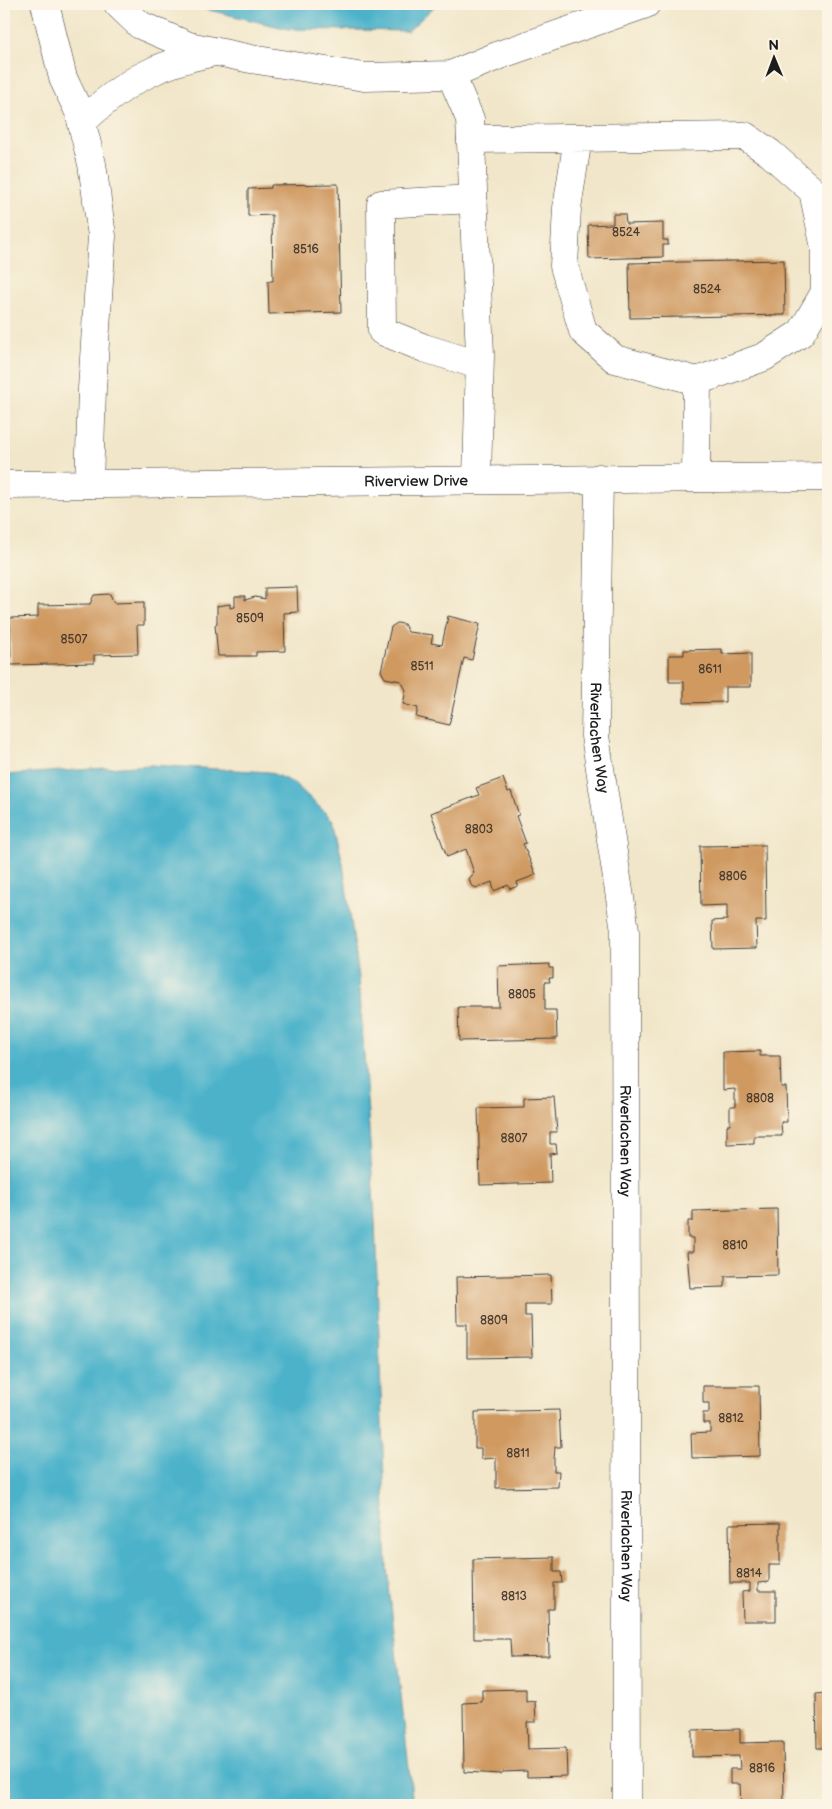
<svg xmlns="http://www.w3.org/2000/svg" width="832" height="1809" font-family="'Balsamiq Sans',sans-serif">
<rect width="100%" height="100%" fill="#fcf5e5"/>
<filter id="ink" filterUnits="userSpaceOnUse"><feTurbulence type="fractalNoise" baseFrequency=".02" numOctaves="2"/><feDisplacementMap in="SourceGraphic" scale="10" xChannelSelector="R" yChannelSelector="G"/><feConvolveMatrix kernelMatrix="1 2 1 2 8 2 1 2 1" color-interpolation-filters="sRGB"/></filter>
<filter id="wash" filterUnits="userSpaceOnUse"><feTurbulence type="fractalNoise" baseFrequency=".0096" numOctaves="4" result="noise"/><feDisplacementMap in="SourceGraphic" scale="20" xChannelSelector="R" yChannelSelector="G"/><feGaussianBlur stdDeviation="1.12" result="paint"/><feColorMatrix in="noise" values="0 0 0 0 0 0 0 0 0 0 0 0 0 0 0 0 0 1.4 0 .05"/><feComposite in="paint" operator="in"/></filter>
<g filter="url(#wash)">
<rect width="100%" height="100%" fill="#f1e6c9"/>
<path fill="#4bb2ca" stroke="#346773" d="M184 4H442L435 6 408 31 288 29Z
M150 765 269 772 294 783 333 820 343 864 359 978 375 1220 387 1568 413 1805H4V775Z"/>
<g id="blocks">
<path fill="#cf9960" d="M338 184 341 312 269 314 268 281H273L272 215 248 216V189L271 188V185Z
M613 214H625L626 224 663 223V240H668V245H663V257L589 259 588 225 613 224Z
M784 260 785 315 630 318 629 263Z
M297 587 298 612 284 613 285 651 256 652V656H218L215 625 217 623V606L230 604V608L235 607V596H245V600L255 597 265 599V588Z
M110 594 114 603 144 602V625H137L138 654 94 655V663L11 665 10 618 38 617V605L90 604 94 595Z
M448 616 480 624 472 660 464 658 449 725 416 717 418 708 403 704 406 690 401 681 385 678 381 671 391 627 397 623 404 624 408 632 433 635 431 643 442 645Z
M722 649V654L751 653V687H725V702L684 703V682H669V655H684V650Z
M503 778 508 792 511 791 519 815 516 816 526 843 523 844 536 875 517 882 518 886 510 889 508 885 494 891 492 882 476 888 471 885 469 879 474 873 466 849 447 857 431 813 479 795 476 788Z
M765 845 766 921H756L757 948 713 949 712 921 727 920V905L701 906 700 846Z
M549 964V968H553V978H549L550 982H545V1010H556L557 1039 459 1041 458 1007H499L498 966Z
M760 1051V1056H780L781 1087H786L787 1122H781L782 1136H754V1143L727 1144V1125H730V1107H735V1089L723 1090V1052Z
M554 1097 557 1132H550V1144H556L557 1153 550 1154 551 1183 480 1185 478 1108 524 1107V1098Z
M777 1209 778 1275 725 1276V1287L690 1288 687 1252H693V1238H688V1221H693V1211Z
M551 1275 552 1304H525V1316H531L532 1357 467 1358V1324H457L456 1277Z
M703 1386H759L760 1456 692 1458 691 1433 710 1432V1423H703V1413H709V1403H703Z
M559 1410 561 1447H555L554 1460V1471H559L558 1487 496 1488V1458L481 1459V1448H475V1412Z
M780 1523V1565H769V1582L758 1583V1591H776V1621H743L742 1592 750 1591V1583H730L729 1524Z
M554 1557V1572H561L562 1583H554V1609H548L549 1656 511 1657 510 1639H474L473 1559Z
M526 1689V1702L535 1701 536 1722H527L528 1749 566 1748 567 1776 527 1777V1771L503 1772 501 1774 464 1772 463 1703 482 1702V1690Z
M828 1693V1748H817L816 1694Z
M740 1729V1743L783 1742 784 1805H741L740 1784H730V1769H740L739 1756 692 1757V1730Z"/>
</g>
</g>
<g filter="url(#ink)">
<use href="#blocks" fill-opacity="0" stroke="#3c3a36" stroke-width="1"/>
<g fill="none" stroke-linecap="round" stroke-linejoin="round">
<g stroke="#3c3a36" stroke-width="29">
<g id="minor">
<path d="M45 4 63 78 79 112 92 164 102 236 92 389 89 484"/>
<path d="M118 4 140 25 189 46 251 59 364 77 451 75 502 54 646 4"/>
<path d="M451 75 470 119 480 355 477 480"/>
<path d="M82 122C122 84 155 64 210 53"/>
<path d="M471 139 745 136 770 153 813 191 825 248V292L801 333 764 357 697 381 615 359 583 331 564 266 567 208 578 138"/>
<path d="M473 199 381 204 382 331 424 348 479 365"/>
<path id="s1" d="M599 478 595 736 625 930 627 1805"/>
<path d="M696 478 697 381"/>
<path id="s2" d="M4 485 828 477"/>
</g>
</g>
<use href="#minor" stroke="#fff" stroke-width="28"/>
</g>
</g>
<g text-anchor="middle" stroke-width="4" stroke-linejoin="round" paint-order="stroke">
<g font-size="12" fill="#493b2d">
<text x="626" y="236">8524</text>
<text x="306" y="253">8516</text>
<text x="707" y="293">8524</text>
<text x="250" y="622">8509</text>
<text x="74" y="643">8507</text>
<text x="422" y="670">8511</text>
<text x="710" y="673">8611</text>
<text x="479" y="833">8803</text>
<text x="733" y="880">8806</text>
<text x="522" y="998">8805</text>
<text x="760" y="1102">8808</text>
<text x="514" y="1142">8807</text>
<text x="735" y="1249">8810</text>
<text x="494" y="1324">8809</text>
<text x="731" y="1422">8812</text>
<text x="518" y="1457">8811</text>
<text x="749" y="1577">8814</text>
<text x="514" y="1600">8813</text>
<text x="762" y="1772">8816</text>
</g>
<g font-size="15" fill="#1c1c1c" stroke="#fcf5e5">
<text dy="5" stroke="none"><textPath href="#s2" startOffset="412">Riverview Drive</textPath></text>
<text dy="5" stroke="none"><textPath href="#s1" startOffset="260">Riverlachen Way</textPath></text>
<text dy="5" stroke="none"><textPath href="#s1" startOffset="665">Riverlachen Way</textPath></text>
<text dy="5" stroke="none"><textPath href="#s1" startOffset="1070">Riverlachen Way</textPath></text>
</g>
</g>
<rect width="832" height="1809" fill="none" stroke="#fcf5e5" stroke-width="20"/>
<g transform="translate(774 58) rotate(359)" stroke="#fcf5e5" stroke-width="4" paint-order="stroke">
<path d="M0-4L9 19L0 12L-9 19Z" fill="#1c1c1c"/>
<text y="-8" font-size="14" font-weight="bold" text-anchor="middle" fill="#1c1c1c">N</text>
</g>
</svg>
